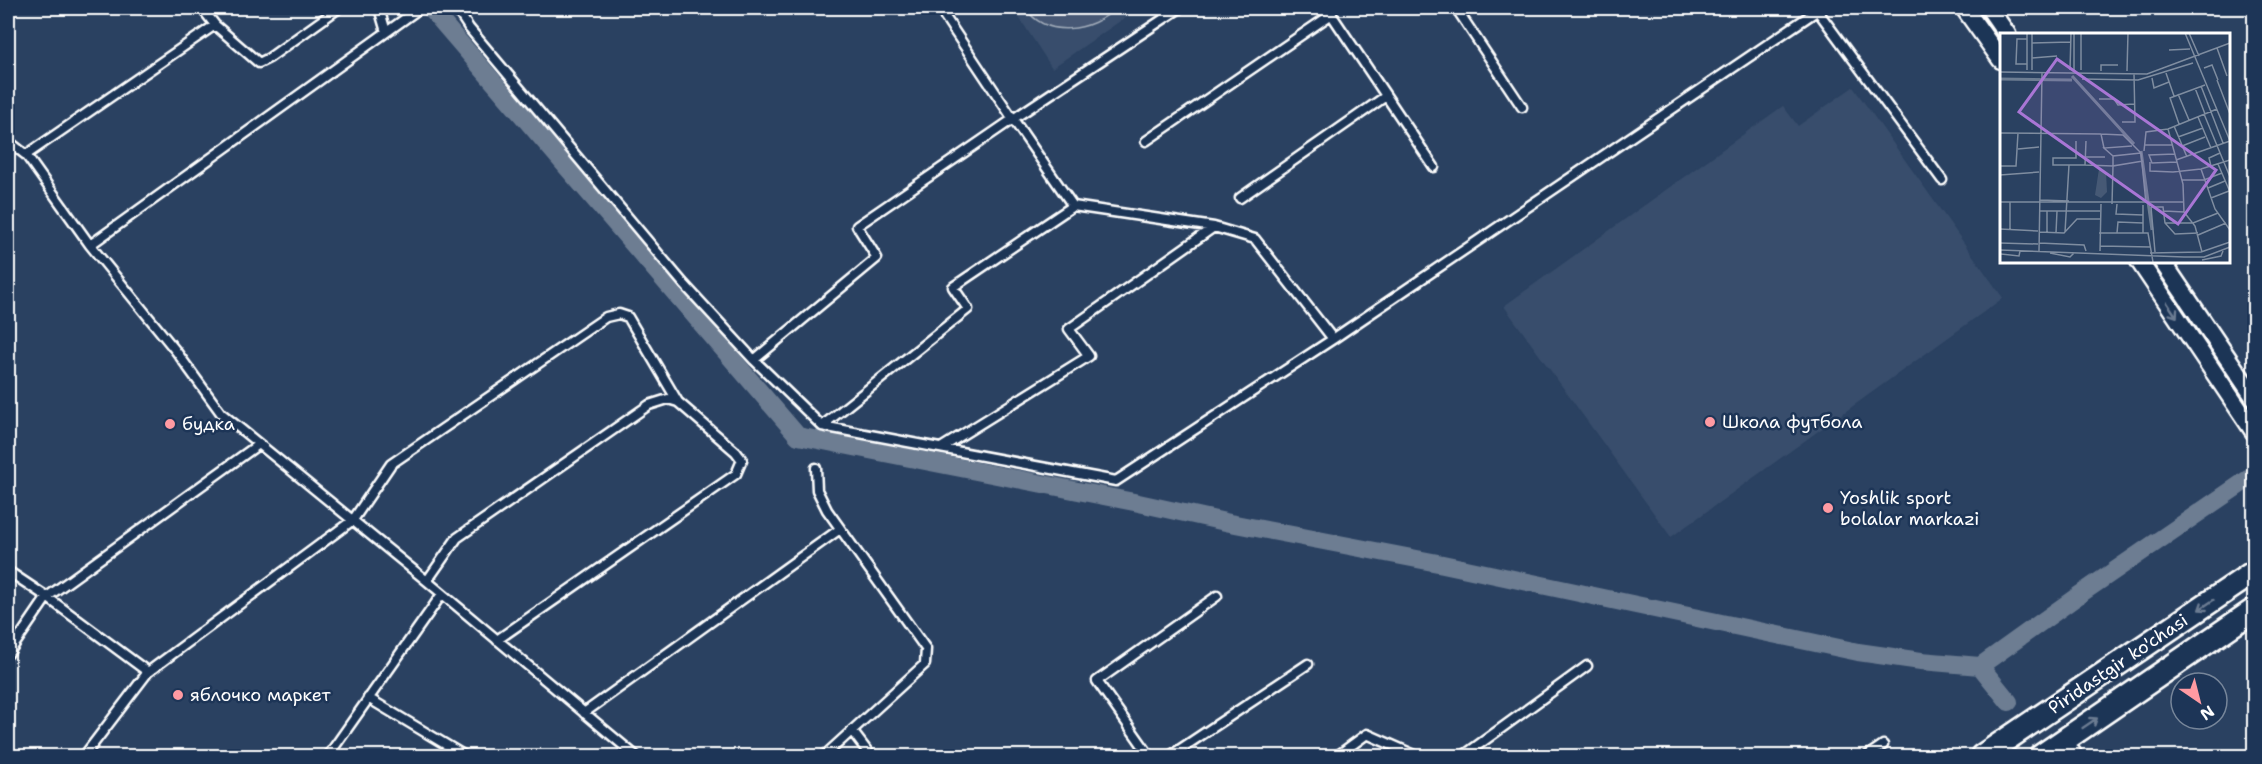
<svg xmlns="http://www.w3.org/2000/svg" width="2262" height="764" font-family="'Shantell Sans',sans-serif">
<rect width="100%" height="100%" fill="#2a4161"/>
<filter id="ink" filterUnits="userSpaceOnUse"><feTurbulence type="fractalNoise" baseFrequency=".0167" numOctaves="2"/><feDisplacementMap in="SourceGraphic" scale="12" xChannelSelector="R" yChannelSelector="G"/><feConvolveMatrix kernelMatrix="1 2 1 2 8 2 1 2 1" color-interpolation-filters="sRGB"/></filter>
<g filter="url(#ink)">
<path fill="#394e6c" d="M1013 8H1139L1052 68Z
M1853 87 2003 298 1671 537 1504 306 1783 106 1798 126Z"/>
<path fill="#465975" stroke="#a2acba" stroke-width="1.5" d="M1025 8H1116C1091 32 1047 39 1025 8Z"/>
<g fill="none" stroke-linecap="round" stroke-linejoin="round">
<path stroke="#6d7d92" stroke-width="18" d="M430 8 798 436 1134 502 1230 523 1443 564 1858 652 1921 661 1980 666 2009 702
M1980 666 2079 595 2254 475"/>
<g stroke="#fff" stroke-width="13">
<path id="service" d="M202 8 215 25 259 63 269 58 339 8
M379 8 386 32
M456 8 469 28 683 283 754 360 822 426 1116 481 1333 339 1255 239 1214 227
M1327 8 1434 167
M1456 8 1522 107
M1817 10 1942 180
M8 141 26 155 90 245 176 351 221 413 427 581 636 756
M1146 141 1332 14
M26 155 215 25
M1240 198 1386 96
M90 245 420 8
M1333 339 1821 8
M754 360 877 258 857 226 1013 119 939 8
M822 426 968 309 953 287 1073 206 1013 119 1180 8
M941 448 1089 356 1069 329 1214 227 1073 206
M816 468 817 490 827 510 926 649 925 664 824 756
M8 571 47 597 148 672
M427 581 457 538 649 405 668 399 678 402 736 452 742 460 736 474 497 640
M8 654 47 597 259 444
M368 698 465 756
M584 713 840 529
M852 731 871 756
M84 756 148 672 353 520 391 464 606 317 619 314 628 317 678 402
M328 756 442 594
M1150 756 1097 681 1217 596
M1170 756 1308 664
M1337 756 1367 734 1417 756
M1463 756 1587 666
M1867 756 1883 745"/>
</g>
<g stroke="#fff" stroke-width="21">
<path id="minor" d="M1964 8 2001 60
M1989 8 2007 34
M2139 261 2254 432
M2162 261 2254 397
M2064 741 2074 756"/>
</g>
<g stroke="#fff" stroke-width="27">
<path id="secondary" d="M1982 756 2254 572
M2041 756 2254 610"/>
</g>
<use href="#service" stroke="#1d3557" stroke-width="8"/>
<use href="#minor" stroke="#1d3557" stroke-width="16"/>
<use href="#secondary" stroke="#1d3557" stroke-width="22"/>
</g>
<defs><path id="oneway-shaft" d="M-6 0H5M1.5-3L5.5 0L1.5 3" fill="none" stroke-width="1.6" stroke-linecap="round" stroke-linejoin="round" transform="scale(1.5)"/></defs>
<g stroke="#6c7c92">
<use href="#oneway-shaft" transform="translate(2172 310) rotate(56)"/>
<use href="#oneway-shaft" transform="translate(2206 605) rotate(146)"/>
<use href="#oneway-shaft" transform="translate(2090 723) rotate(-34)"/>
</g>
</g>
<g fill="#ff9aa2" stroke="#1d3557" stroke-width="2">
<circle cx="1710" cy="422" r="6"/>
<circle cx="170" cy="424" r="6"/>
<circle cx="1828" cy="508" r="6"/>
<circle cx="178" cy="695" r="6"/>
</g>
<g text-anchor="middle" stroke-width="5" stroke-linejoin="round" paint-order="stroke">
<g font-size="18" fill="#fff" stroke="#1d3557" text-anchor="start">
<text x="1722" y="428">Школа футбола</text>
<text x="182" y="430">будка</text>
<text x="1840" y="504">Yoshlik sport<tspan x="1840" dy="21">bolalar markazi</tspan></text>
<text x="190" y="701">яблочко маркет</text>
</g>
<g font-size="18" fill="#fff" stroke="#1d3557">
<text transform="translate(2118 664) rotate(-34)" y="6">Piridastgir ko'chasi</text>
</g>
</g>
<g transform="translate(2000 33)">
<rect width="230" height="230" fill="#2a4161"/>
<path d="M99 136 106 139 107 159 101 165 95 162Z" fill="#465975"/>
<path fill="none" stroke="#6d7d92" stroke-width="3" d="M72 43 134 111M0 46 72 47M141 118 152 197"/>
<path fill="none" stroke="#7f8da0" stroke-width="1.5" d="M27 0V37M32 0V37M185 0 230 108M189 0 199 23M27 6H17L16 31H27M32 10 71 9M217 15 227 43M169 17 190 16M32 25 57 23M204 35 212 32 218 47M70 37 71 0M74 37V0M81 37V0M101 38V32H118M127 38 128 0M0 39 147 41 230 10M166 40 174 63M152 45 154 55 169 49M82 46 138 47 193 30M217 47 230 81M201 53 223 110M195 55 205 81M178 61 189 87M99 66H114L118 72 134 71M204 81 230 144M198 84 211 115M122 89H135L134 41M179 91 170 65 205 52M174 93 187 124M168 96 183 151 184 179 195 193 202 219M0 100 101 101M178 104 203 95M76 108V125H53V132H85M86 108 85 132 113 133V123L141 120M145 112H172M182 113 205 104M104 115 101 101 123 102 141 120 146 170M18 116 39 114M144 118 146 99 168 96 217 76M175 121 149 122 152 130 177 129M113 123 104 115 132 113M85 124H105M176 127 230 108M150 129V138L173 139 201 136 230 127M218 131 230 159M0 133H16L18 100M211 133 209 125 220 120M201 136 215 176 230 197M0 142 39 139M182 147H204L222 140M208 155 225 148M211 165 229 158M40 167 69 168M0 169H184M112 171 113 133 143 128M117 171 116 181 143 182M151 174H163L165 190 175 201 198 200M151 174 155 219M40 178H100M164 178 184 179M165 190H193L218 180M0 196 38 198M10 197V169M39 199 64 200 77 186H100M65 199 69 132M47 200V178M56 200 57 178M99 200H148L153 229M117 200 118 189 143 190M143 200V172M198 202 226 190M0 210 38 211M39 210 84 212 86 218M100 213 151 214M0 217 184 224H204L230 214M39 218 42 40M100 218 101 171M50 220 70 224 74 220M150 220 201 219 230 209M1 221 19 223 20 218M202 227 221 223 223 218"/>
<path fill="#a976d5" fill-opacity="0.15" stroke="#a976d5" stroke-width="3" d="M57 26 216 137 178 191 19 79Z"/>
<rect width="230" height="230" fill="none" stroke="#fff" stroke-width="3"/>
</g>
<rect width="2262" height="764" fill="none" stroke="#1d3557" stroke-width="30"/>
<rect x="15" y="15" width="2232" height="734" fill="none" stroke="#fff" stroke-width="2" filter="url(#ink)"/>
<g transform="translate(2199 701) rotate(145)"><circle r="28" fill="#1d3557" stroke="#77869a" stroke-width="1.5"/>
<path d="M0-4.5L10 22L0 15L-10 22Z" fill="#ff9aa2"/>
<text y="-9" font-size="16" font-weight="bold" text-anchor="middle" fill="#ffffff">N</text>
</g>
</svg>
